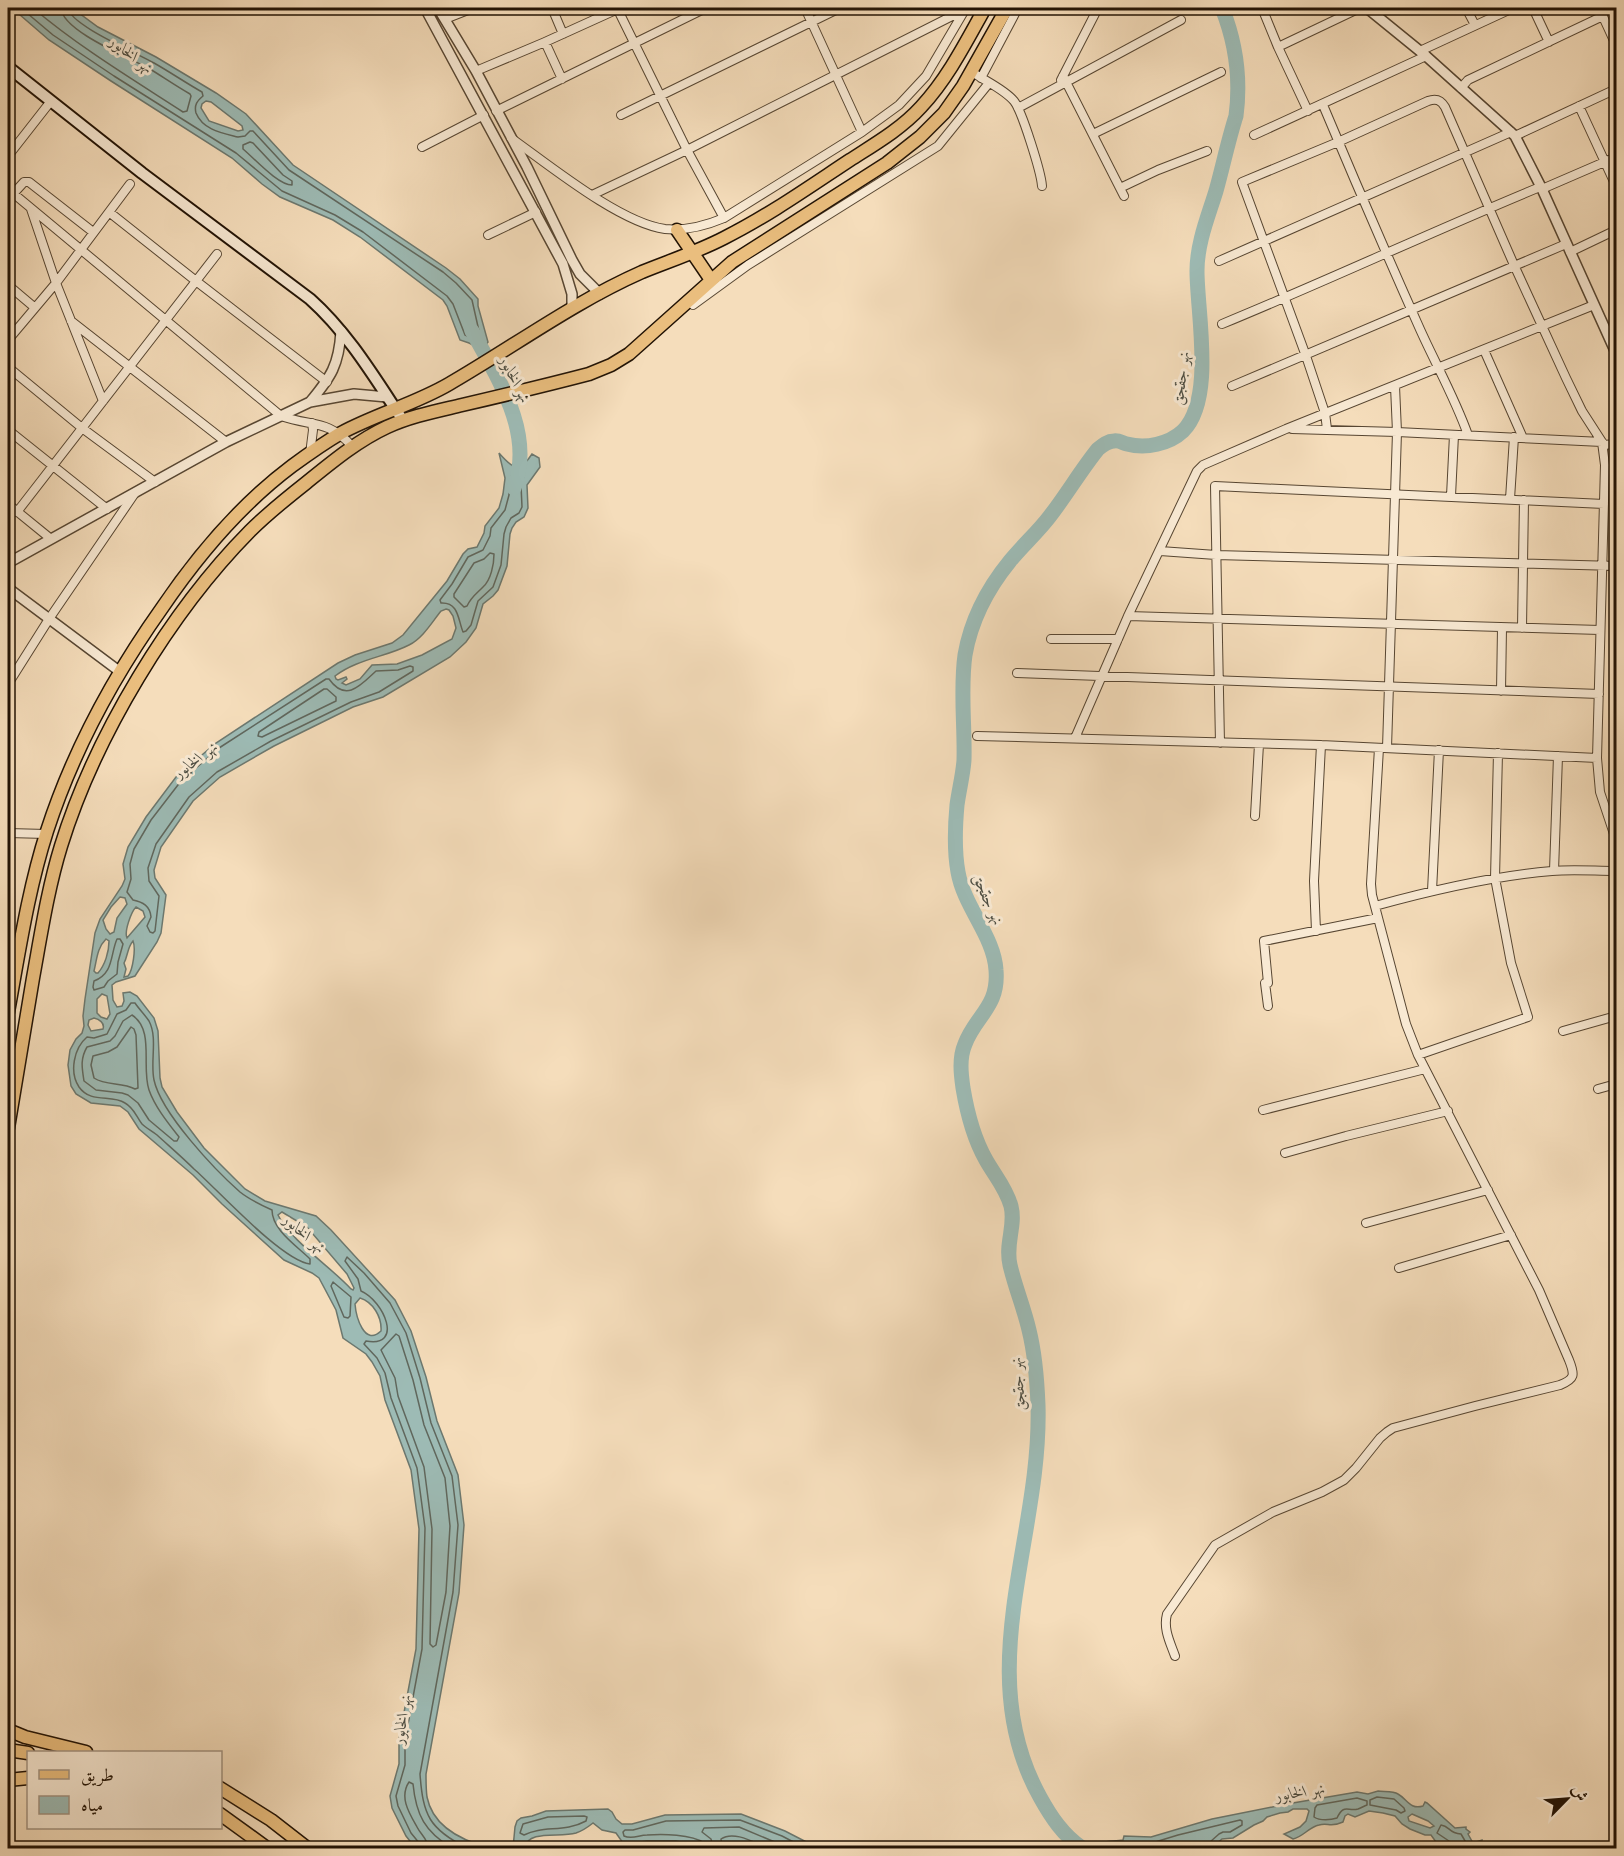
<svg xmlns="http://www.w3.org/2000/svg" width="1624" height="1856" font-family="'Libre Caslon Text',Amiri,serif">
<rect width="100%" height="100%" fill="#f5ddbb"/>
<filter id="stains"><feTurbulence type="fractalNoise" baseFrequency=".00333" numOctaves="4"/><feColorMatrix values="0 0 0 0 .2 0 0 0 0 .09 0 0 0 0 .02 0 0 0 .5 -.17"/></filter>
<radialGradient id="worn" r=".72"><stop offset=".6" stop-color="#630" stop-opacity="0"/><stop offset="1" stop-color="#630" stop-opacity=".3"/></radialGradient>
<path fill="#9dbbb5" stroke="#6c786f" stroke-width="1.5" fill-rule="evenodd" d="M12 8H72L98 27 156 57 216 93 246 114 293 165 446 268 460 279 478 299V306L488 342 484 347 479 348 469 343 460 340 447 306 443 300 360 237 333 220 280 197 262 184 232 158 111 81 49 40ZM206 101 211 102 242 126 243 130 238 131 209 121 201 108 202 104Z
M499 453C513 469 519 474 532 454L539 458 540 467 527 485 528 508 524 517 516 522 512 528 510 534 507 566 498 590 493 596 483 604 476 628 466 642 450 657 383 697 353 707 274 746 220 777 193 801 161 847 154 870 155 878 166 895 161 933 157 942 135 976 116 982 112 985 113 1000 117 1007 122 1006 124 1001 123 993 130 992 137 996 154 1018 158 1031 160 1078 162 1087 177 1112 204 1148 245 1189 265 1201 316 1216 331 1230 395 1300 411 1331 426 1377 437 1421 458 1475 464 1525 459 1593 426 1774C426 1781 426 1790 427 1797 433 1828 463 1841 490 1848H420L413 1845 406 1836 392 1808 390 1796 399 1764V1739L416 1649 419 1529 411 1470 385 1400 380 1376 372 1362 366 1354 343 1338 336 1310 319 1278 312 1273 284 1260 222 1204 193 1175 139 1129 128 1112 120 1106 91 1103 76 1094 71 1086 68 1065 70 1050 76 1039 82 1033 84 1026 83 1016 85 999 95 933 100 919 122 886 125 879 123 864 128 847 146 817 176 777 216 743 338 663 355 655 392 643 403 635 447 581 463 554 468 549 477 547 484 533 485 526 499 508 503 494 505 478ZM446 609 449 610 453 616 456 628 452 639 422 655 397 664 372 665 360 679 346 685 342 683 347 679 346 677 338 680 336 679 335 676C357 659 386 657 409 645 423 638 432 622 441 611ZM120 897 125 898 127 904 117 918 114 932 110 934 106 929 103 920 111 907ZM136 907 143 911 145 917 127 938C124 932 131 912 136 907ZM106 939 109 941C109 952 105 965 98 973H96L94 971C97 959 97 948 106 939ZM133 941C136 948 133 970 128 976L124 977 126 969 124 963C128 956 127 948 133 941ZM102 994 107 996 110 1014 107 1019 101 1017 97 1013V999ZM94 1018C99 1019 105 1023 103 1029L91 1031 88 1025 89 1020ZM282 1212 307 1227 347 1274 354 1288 353 1290 351 1289C332 1268 290 1240 278 1215ZM360 1298C373 1302 382 1317 381 1331 364 1347 356 1316 355 1304Z
M1378 1791C1383 1792 1393 1791 1398 1794 1407 1799 1410 1810 1423 1806L1425 1802 1427 1803 1455 1828 1466 1827V1829L1470 1832 1468 1834 1473 1843 1482 1840V1845L1476 1848H1445L1442 1843 1436 1842 1431 1835H1425L1410 1829 1402 1824 1395 1816 1383 1813 1369 1811 1355 1817 1348 1814 1345 1816 1343 1822C1330 1828 1328 1822 1319 1825 1309 1827 1303 1837 1293 1839L1284 1834 1300 1827 1306 1821 1309 1811 1307 1809H1293L1288 1812 1280 1813 1267 1817 1263 1821 1254 1825 1233 1838 1222 1839 1213 1847 1210 1848H1091C1100 1840 1112 1842 1123 1840L1124 1836 1151 1837 1212 1819 1287 1804 1357 1792 1368 1794ZM1412 1814 1428 1821 1434 1826 1430 1828 1409 1821 1408 1817Z
M608 1809 612 1812 616 1819 622 1824H632L665 1815 741 1814 785 1831 818 1848H705L676 1841H647L628 1844 623 1843 616 1833 602 1830 593 1823C588 1827 582 1831 576 1833 559 1838 529 1829 524 1848H513L515 1827 517 1821 521 1818 532 1816 546 1811Z"/>
<g fill="none" stroke-linecap="round" stroke-linejoin="round">
<path stroke="#60675d" stroke-width="1.5" d="M21 8 53 35 114 76 236 153 282 191 335 215 363 232 447 296 453 304 465 335 478 341 481 340 472 300 456 283 443 272 289 170 253 131H250L245 136 238 137C222 133 203 130 196 113 194 105 197 101 203 96L202 92C186 83 170 72 154 63 137 53 70 25 68 8
M33 8C79 47 132 79 183 112L187 111 191 96 190 94C176 86 163 77 150 69 130 58 62 31 61 8
M250 142 253 143 283 175 292 181V185C278 185 255 159 243 149V145Z
M514 473 522 474 524 476 521 485 522 507 519 513 511 518 506 527 504 534 501 565 493 587 478 601 471 625 466 631 463 632C458 620 459 602 441 603L440 600 452 584 468 557 483 550 490 536 491 528 505 510 509 495 511 476Z
M490 553 494 554C494 564 491 580 483 587 476 594 471 597 467 606L464 607 454 597V594L474 563 484 559Z
M410 666 413 667V671L379 692 351 702 271 741 217 772 189 797 156 844 148 868 149 881 159 896 155 931 153 933 150 932 147 926 151 917C150 906 143 902 133 900L127 892 131 879 130 864 134 849 151 820 181 781 219 748 326 679H329C346 703 361 685 376 671L398 670Z
M324 689H327L336 697V701L262 737 258 736 259 732Z
M117 939H120L123 944 118 962 117 974 108 981 104 987 94 990 93 987 94 981C114 973 110 955 117 939Z
M131 1003H135C139 1009 145 1015 149 1021 158 1038 150 1062 154 1080 161 1113 215 1170 240 1192 250 1200 261 1205 272 1210 272 1230 297 1246 310 1259V1264C282 1261 218 1190 194 1169 182 1157 169 1146 157 1135 152 1131 146 1128 142 1124 136 1116 134 1108 125 1103 111 1094 91 1104 79 1087 69 1072 74 1048 87 1037L94 1038 107 1034 117 1014 126 1010Z
M132 1015C155 1030 141 1067 149 1090 155 1107 168 1123 179 1137L177 1141H174L149 1120 138 1103 128 1095 122 1093 96 1090 84 1081C82 1068 80 1059 87 1047L110 1041 115 1036 123 1021Z
M131 1027 134 1029 136 1035 138 1088 135 1089C122 1082 106 1086 94 1078L91 1065 93 1056 108 1052 117 1047Z
M333 1282 351 1297 350 1316 348 1318 344 1317 331 1286Z
M396 1334 399 1336 413 1380 424 1425 445 1478 450 1526 446 1592 436 1645 433 1647 430 1644 432 1529 424 1467 398 1396 395 1378 381 1350Z
M1377 1797 1394 1799 1404 1808 1405 1811 1401 1813 1396 1810 1370 1805V1800Z
M1357 1798 1367 1801V1805C1364 1806 1361 1808 1358 1809 1348 1812 1344 1803 1337 1818 1331 1820 1320 1821 1314 1817L1315 1808 1317 1805Z
M584 1816 587 1817 586 1821C564 1833 543 1825 524 1835L520 1833 523 1824 548 1817Z
M421 1848 420 1844 411 1833 398 1806 396 1796 405 1765V1740L422 1649 425 1528 417 1468 391 1398 385 1373 377 1358 364 1344 366 1341C404 1348 384 1301 361 1291L358 1279 345 1261 347 1257 364 1273 390 1303 406 1333 420 1378 431 1423 452 1476 458 1525 453 1592 420 1774C423 1815 429 1829 467 1848
M428 1848C428 1839 421 1835 417 1827 409 1813 399 1797 409 1782L413 1784C416 1815 425 1832 452 1848
M705 1848 704 1843C692 1834 662 1834 647 1835 639 1835 632 1840 624 1836L623 1832 625 1830H633L666 1821 740 1820 782 1836 805 1848
M713 1848 711 1839 702 1832 704 1828 739 1827 789 1848
M722 1848 721 1839C734 1830 755 1843 768 1848
M1104 1848 1121 1847 1130 1842 1152 1843 1178 1835 1240 1820 1242 1821V1825L1230 1832H1223L1219 1834 1210 1842 1208 1848
M1451 1848 1449 1841 1437 1833 1441 1825C1450 1826 1448 1833 1461 1834L1468 1846 1472 1848"/>
<path stroke="#9dbbb5" stroke-width="15" d="M472 331C497 377 535 433 514 488
M1082 1848C1063 1835 1051 1817 1040 1797 970 1671 1042 1537 1038 1405 1037 1380 1035 1354 1029 1330 1024 1308 1015 1287 1010 1265 1005 1243 1016 1226 1011 1206 1006 1188 995 1176 986 1160 974 1139 967 1112 963 1088 961 1074 959 1058 965 1044 976 1015 999 1007 996 970 994 936 964 907 958 872 954 850 955 827 957 805 959 790 963 775 964 760 965 726 960 689 965 655 971 620 988 588 1010 561 1023 545 1038 532 1050 516 1067 494 1081 470 1098 449 1103 445 1108 441 1114 441 1118 440 1123 443 1127 444 1146 449 1169 444 1183 431 1215 399 1197 313 1197 271 1197 243 1208 217 1216 191 1223 166 1228 141 1236 116 1241 78 1236 43 1222 8"/>
<g stroke="#574632" stroke-width="10">
<path id="minor" d="M552 8 563 34
M617 8 687 150 724 218
M805 8 862 132
M1262 8 1278 47 1308 111
M1466 8 1475 25
M1533 8 1549 42
M1599 8 1616 45
M445 19 473 8
M545 42 562 79
M1278 47 1360 8
M1420 51 1513 8
M476 71 545 42 620 8
M972 72C985 81 1004 89 1014 101 1022 111 1041 172 1042 186
M1063 76 1124 196
M981 78 1018 8
M1061 80 1098 8
M1461 88 1468 80 1603 16
M1323 105C1354 179 1386 253 1419 327 1435 363 1455 398 1468 435
M1579 106 1616 186
M1018 108 1181 20
M496 111 706 8
M621 115 840 8
M1093 134 1221 72
M1254 135 1426 56
M1515 136 1616 89
M511 138C549 165 620 223 665 229 686 231 705 226 724 218L862 132 899 105 926 76 966 8
M422 147 484 115
M8 156 51 101
M1120 188 1158 170 1207 151
M8 189 281 416C313 427 327 419 352 446
M1542 189 1616 157
M13 194 24 182H29L93 232
M592 195 687 150 964 10
M31 209 56 283 103 401
M109 212 196 281 327 382
M488 235 536 212
M1570 252 1616 230
M1219 261 1511 132
M8 285 34 307
M693 305 748 265 938 146 989 83
M71 321 226 442
M1222 324C1329 280 1433 231 1540 187
M8 340 56 283 130 184
M1484 350 1523 438
M8 367 82 428 155 482
M1232 386 1566 244
M1292 429 1397 432 1602 442
M1327 429 1325 413 1306 356 1242 182 1338 142 1428 101C1436 98 1441 100 1445 107L1514 265 1566 378 1582 411 1602 442 1605 465 1597 758 1600 792 1616 840
M8 430 107 509
M1603 445 1616 444
M310 454 313 430 312 423
M1451 496 1454 435
M1510 499 1514 437
M8 504 51 539
M17 512 217 254
M1160 551 1216 555 1616 566
M1128 616 1600 630
M1522 628 1524 500
M1051 639H1118
M1017 673 1599 694
M8 684 49 619 135 493
M1501 691 1502 628
M977 736 1321 745 1597 758
M1075 738 1128 616 1197 471 1203 465 1286 429 1594 305
M1220 743 1215 486 1604 504
M1387 748 1397 432 1395 386
M1255 816 1259 744
M8 833 46 834
M1554 871 1558 756
M1615 871 1616 908
M1432 891 1439 750
M1375 906C1433 890 1492 876 1552 871 1573 869 1595 871 1616 871
M1316 931 1314 881 1321 745
M1268 1006 1265 983H1268L1264 941 1378 918
M1563 1031 1616 1016
M1418 1055 1528 1017 1511 963 1495 878 1498 753
M1598 1089 1616 1084
M1263 1110 1425 1069
M1285 1153 1346 1136 1448 1111
M1366 1223 1488 1190
M1399 1268 1511 1235
M1175 1656C1170 1642 1163 1629 1167 1614L1215 1545 1273 1512 1322 1492 1344 1480 1356 1468 1380 1438 1387 1432 1393 1428 1475 1406 1560 1385C1575 1379 1575 1375 1569 1360L1539 1290 1418 1055 1406 1024 1372 895 1371 884 1379 748"/>
</g>
<g stroke="#574632" stroke-width="12">
<path id="tertiary" d="M425 8 563 264 572 294V309
M438 8 476 71 527 167 572 260 580 274 600 294
M1367 8 1426 56 1515 136 1542 189 1616 353
M310 402C331 377 339 365 341 331
M8 563 226 442 310 402 354 394 387 397
M8 588 119 671"/>
</g>
<g stroke="#221305" stroke-width="14">
<path id="secondary" d="M8 67 142 173 310 299C347 332 373 375 400 416"/>
</g>
<g stroke="#221305" stroke-width="15">
<path id="primary" d="M8 1750 28 1753
M8 1780 28 1778
M220 1788 271 1820 307 1848
M220 1814 267 1848"/>
</g>
<g stroke="#221305" stroke-width="15">
<path id="trunk" d="M677 230 711 280
M8 1012C19 952 28 890 47 831 73 751 113 677 162 608 198 555 240 505 292 466 307 455 324 443 341 433 376 414 415 404 449 384 513 347 574 302 642 272 669 261 697 252 724 238 768 216 809 187 850 160 875 144 901 129 921 107 948 78 966 42 985 8
M8 1128C16 1078 25 1028 33 978 41 934 48 888 61 846 95 736 170 612 250 531 268 513 287 498 306 483 332 462 357 441 387 427 411 416 437 411 462 405 505 395 547 385 589 374L611 365 629 354 732 262 887 163 920 137 944 113 963 86 1007 8
M8 1730 25 1737 86 1752"/>
</g>
<use href="#minor" stroke="#f8e9d3" stroke-width="8"/>
<use href="#tertiary" stroke="#f8e9d3" stroke-width="9"/>
<use href="#secondary" stroke="#f8e9d3" stroke-width="10"/>
<use href="#primary" stroke="#eabe7e" stroke-width="12"/>
<use href="#trunk" stroke="#eabe7e" stroke-width="12"/>
</g>
<g text-anchor="middle" stroke-width="6" stroke-linejoin="round" paint-order="stroke">
<g font-size="16" font-style="italic" fill="#4d4e43" stroke="#f8e9d3">
<text transform="translate(132 54) rotate(38)" y="6">نهر الخابور</text>
<text transform="translate(1180 378) rotate(-83)" y="6">نهر جقجق</text>
<text transform="translate(516 379) rotate(63)" y="6">نهر الخابور</text>
<text transform="translate(195 759) rotate(-37)" y="6">نهر الخابور</text>
<text transform="translate(989 899) rotate(66)" y="6">نهر جقجق</text>
<text transform="translate(305 1233) rotate(41)" y="6">نهر الخابور</text>
<text transform="translate(1017 1384) rotate(-95)" y="6">نهر جقجق</text>
<text transform="translate(401 1719) rotate(-81)" y="6">نهر الخابور</text>
<text transform="translate(1300 1791) rotate(-9)" y="6">نهر الخابور</text>
</g>
</g>
<rect width="1624" height="1856" fill="none" stroke="#f5ddbb" stroke-width="30"/>
<rect x="9" y="9" width="1606" height="1838" fill="none" stroke="#221305" stroke-width="3"/>
<rect x="15" y="15" width="1594" height="1826" fill="none" stroke="#221305" stroke-width="1.5"/>
<rect x="27" y="1751" width="195" height="78" fill="#f8e9d3" stroke="#a29381" stroke-width="1.5"/>
<rect x="39" y="1770" width="30" height="9" fill="#eabe7e" stroke="#a29381" stroke-width="1.5"/>
<text x="81" y="1781" font-size="18" fill="#221305">طريق</text>
<rect x="39" y="1796" width="30" height="18" fill="#9dbbb5" stroke="#a29381" stroke-width="1.5"/>
<text x="81" y="1811" font-size="18" fill="#221305">مياه</text>
<g transform="translate(1567 1799) rotate(65)" stroke="#f8e9d3" stroke-width="4.5" paint-order="stroke">
<path d="M0-4.5L10 22L0 15L-10 22Z" fill="#221305"/>
<text y="-9" font-size="16" font-weight="bold" text-anchor="middle" fill="#221305">ش</text>
</g>
<rect width="100%" height="100%" filter="url(#stains)"/>
<rect width="100%" height="100%" fill="url(#worn)"/>
</svg>
